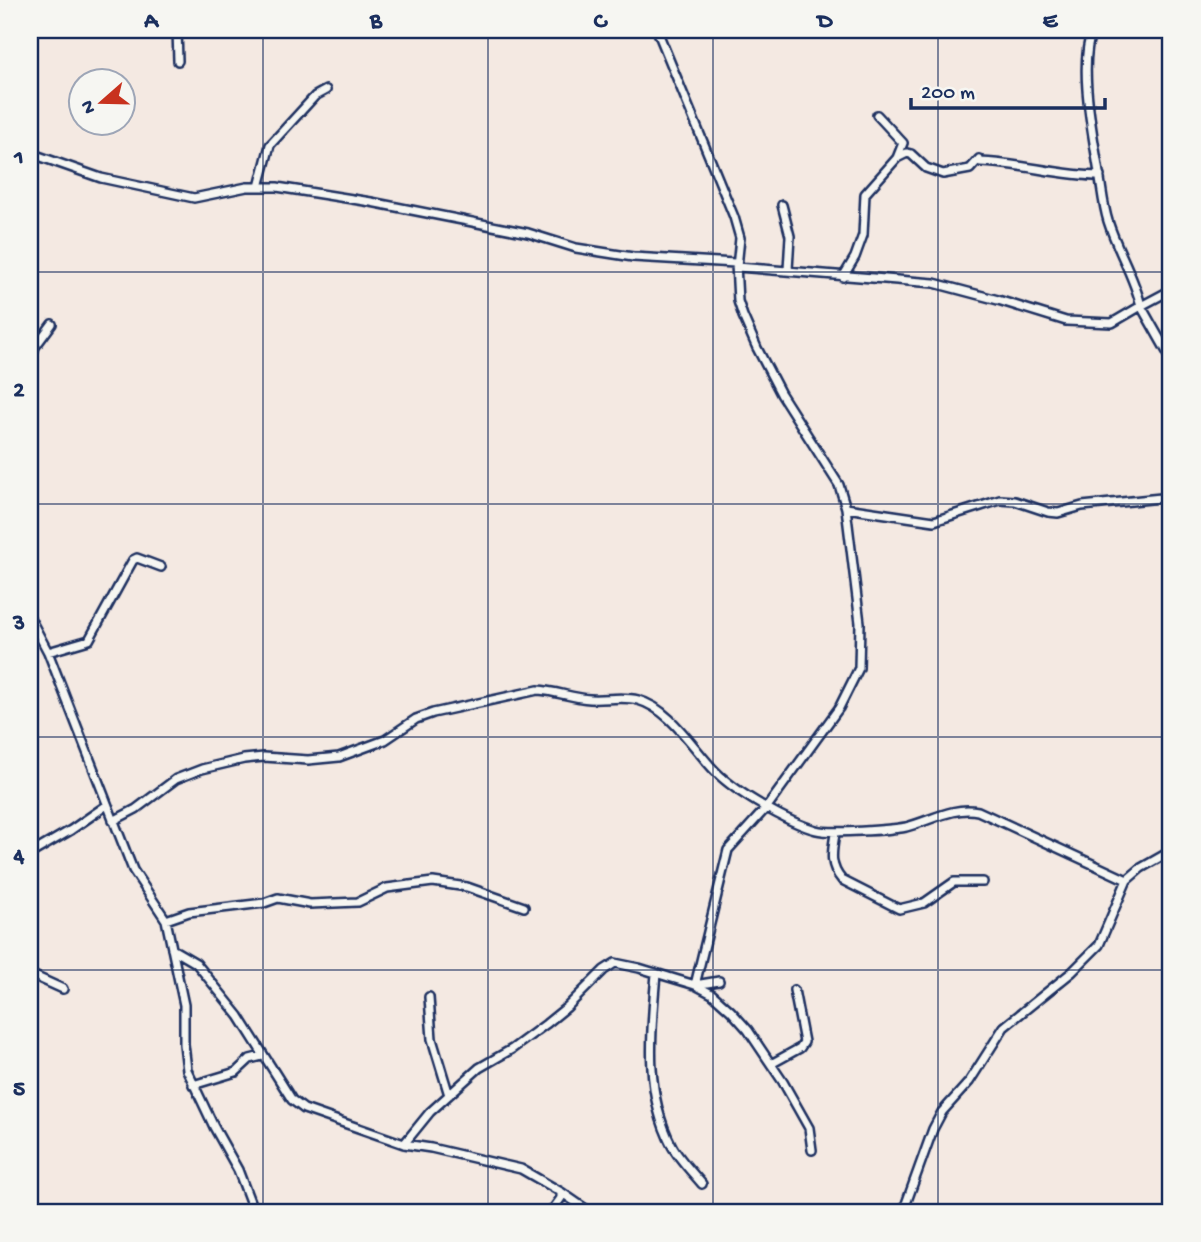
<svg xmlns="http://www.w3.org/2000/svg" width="1201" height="1242" font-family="'Gochi Hand',sans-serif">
<rect width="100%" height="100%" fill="#f4e9e2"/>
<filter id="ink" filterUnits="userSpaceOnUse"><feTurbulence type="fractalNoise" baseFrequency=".0143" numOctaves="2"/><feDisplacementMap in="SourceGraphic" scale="14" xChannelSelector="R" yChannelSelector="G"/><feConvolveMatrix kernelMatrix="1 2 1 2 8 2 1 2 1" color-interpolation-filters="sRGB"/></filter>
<g filter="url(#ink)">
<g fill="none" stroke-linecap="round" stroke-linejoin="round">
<g stroke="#1b2f5e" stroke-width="12">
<path id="minor" d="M177 30 178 61
M657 30 734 217 740 238 737 267
M1092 30C1078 67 1093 134 1099 173 1102 189 1103 205 1108 221 1117 250 1134 276 1141 306L1171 290
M1104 30 1115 32 1126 30
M877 115 903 143 897 158
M30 153 101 178 194 198 247 187H277L371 202 528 233 576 248 633 257 735 263 737 267 934 283 998 300 1066 321 1112 323 1141 306 1171 359
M259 187 270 145 315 96 326 90
M782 205 790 236 788 270
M843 277 855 257 863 235 865 194 897 158 907 153 911 154 926 168 943 174 970 169 979 159 980 162C1021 163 1059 176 1100 176
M30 361 35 347 52 324
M846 508 934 521 1000 500 1015 501 1048 512 1058 513 1082 506 1171 497
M30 618 48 652 133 870 166 920 184 1005V1044L187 1070 214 1127 238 1170 254 1212
M48 652 89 640 133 560 137 558 161 567
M113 821 136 809 176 779 202 769 244 759 264 757 308 760 339 757 385 740 416 719 433 713 538 690C556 691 572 698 590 699 606 700 623 696 638 700 671 709 693 749 716 772 737 793 787 822 816 830 830 834 891 830 906 827 930 821 953 806 978 811L1127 880
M835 834C832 852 829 865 842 880L899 909 924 903 954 882H983
M30 854 71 830 107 805
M166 920 189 912 264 903 278 898 310 904 358 902 387 888 433 882 467 887 524 907
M172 949 196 963 239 1016 292 1100 304 1109 404 1144 431 1148 521 1169 561 1192 590 1212
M30 974 63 989
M656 974C651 1031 644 1093 672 1146 679 1159 692 1172 702 1184
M719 981 695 985 728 850 767 807 839 708 859 668 860 623 846 508 839 485 781 394 757 348 743 316 738 301 736 264
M429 997 432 1039 449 1095
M771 1064 800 1048 804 1042 794 990
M193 1085 236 1072 250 1059 262 1056
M404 1144 430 1112 479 1068 512 1049 546 1024 567 1007 604 970 615 963 639 968 695 985 712 994 731 1011 748 1030 783 1082 809 1128 812 1150
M551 1212 561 1198V1192
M903 1212 933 1129 942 1112 969 1082 1004 1027 1072 972 1099 945 1127 880 1141 868 1171 851"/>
</g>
<use href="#minor" stroke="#f6f6f2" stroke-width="7"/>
</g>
</g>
<path fill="none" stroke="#1b2f5e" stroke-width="2" stroke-opacity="0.55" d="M263 30V1212M488 30V1212M713 30V1212M938 30V1212M30 272H1171M30 504H1171M30 737H1171M30 970H1171"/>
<rect width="1201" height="1242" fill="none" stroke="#f6f6f2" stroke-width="77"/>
<g transform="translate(102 102) rotate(250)"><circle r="33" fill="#f6f6f2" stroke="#9ea6b7" stroke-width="2"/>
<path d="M0-5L12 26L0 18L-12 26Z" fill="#c8321e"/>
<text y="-10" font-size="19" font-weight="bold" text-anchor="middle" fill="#1b2f5e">N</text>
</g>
<path d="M911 98v10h194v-10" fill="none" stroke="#1b2f5e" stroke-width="3.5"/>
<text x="921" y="98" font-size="21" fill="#1b2f5e" stroke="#f6f6f2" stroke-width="5" paint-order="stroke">200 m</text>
<rect x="38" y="38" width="1124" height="1166" fill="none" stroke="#1b2f5e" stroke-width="2.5"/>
<g font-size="23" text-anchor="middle" font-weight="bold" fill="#1b2f5e">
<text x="151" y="27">A</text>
<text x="376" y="27">B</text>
<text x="600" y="27">C</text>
<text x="825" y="27">D</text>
<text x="1050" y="27">E</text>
<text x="19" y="163">1</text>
<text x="19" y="396">2</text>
<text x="19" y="629">3</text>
<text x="19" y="862">4</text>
<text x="19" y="1095">5</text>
</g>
</svg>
